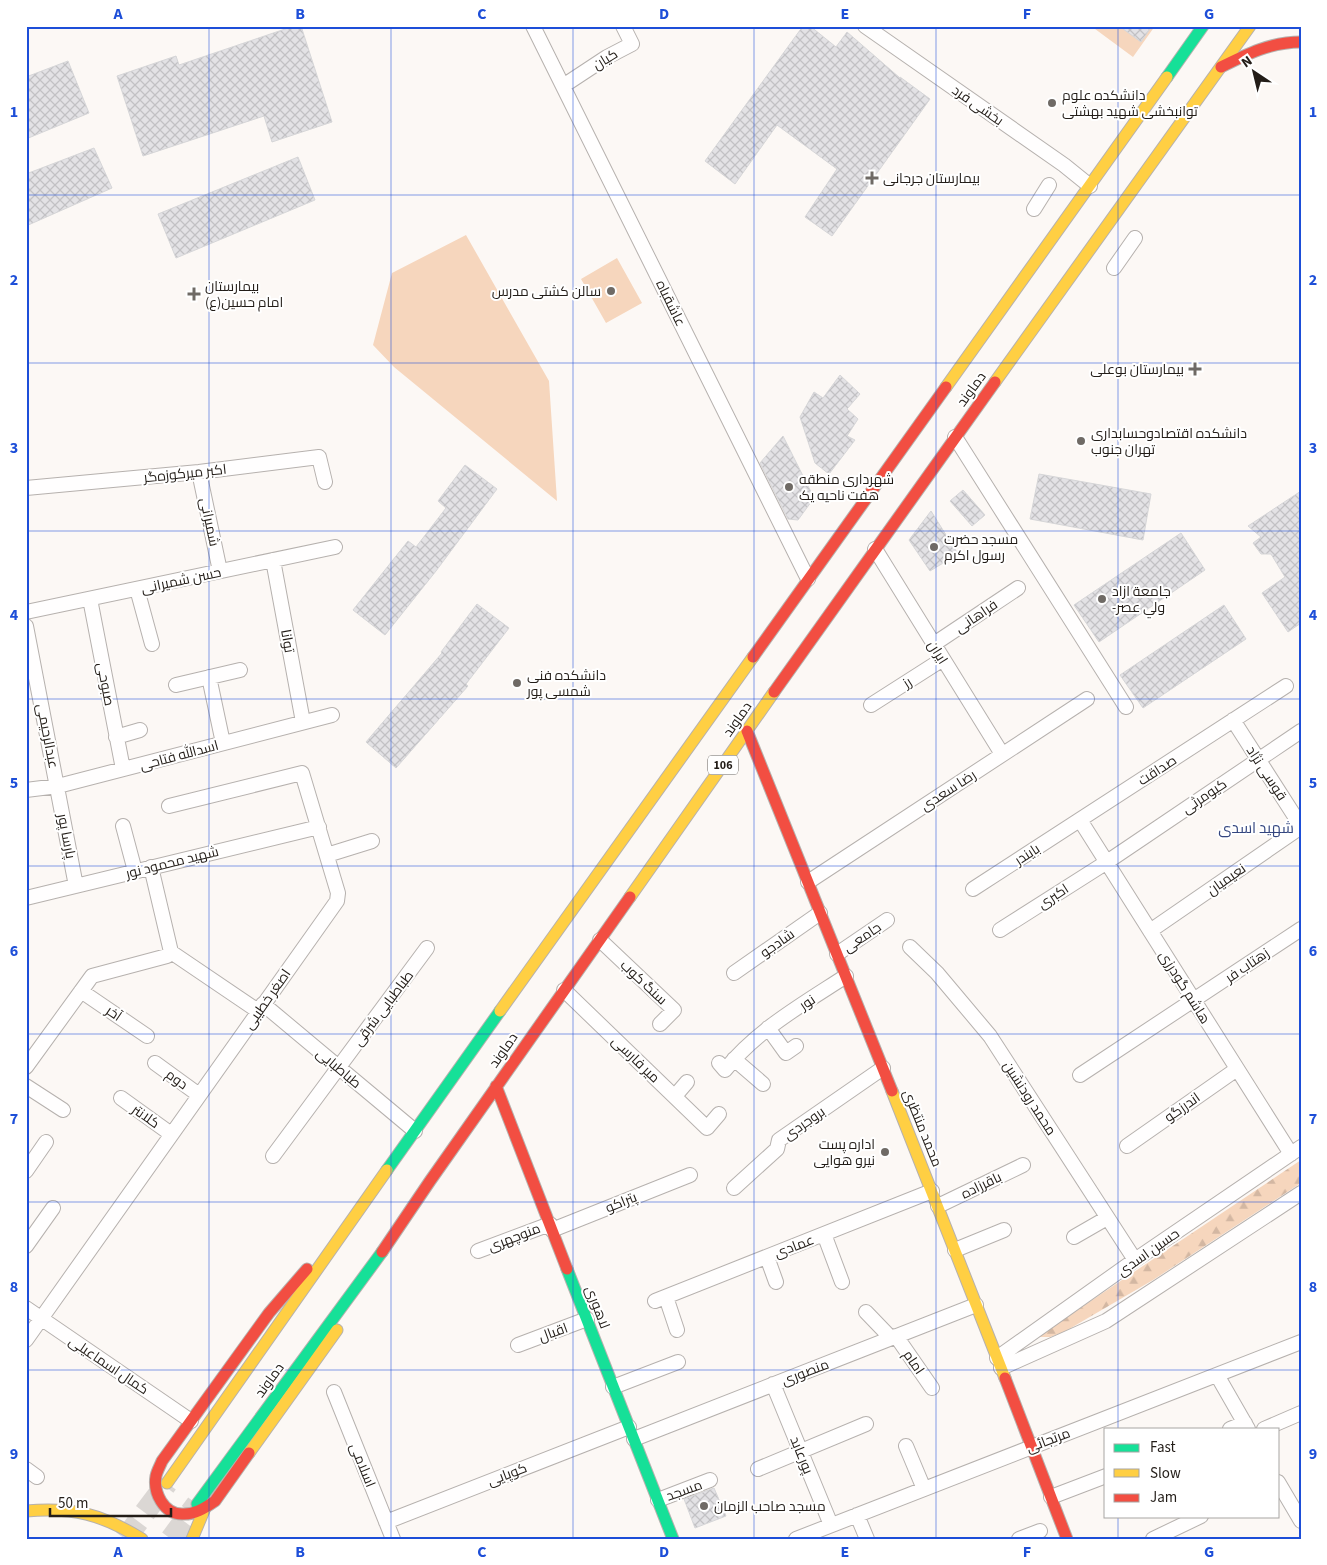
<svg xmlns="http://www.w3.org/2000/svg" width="1327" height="1565" font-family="'Source Sans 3',Cairo,sans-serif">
<defs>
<pattern id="forest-firs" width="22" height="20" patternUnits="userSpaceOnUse" patternTransform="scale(1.25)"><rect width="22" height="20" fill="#f6d6bd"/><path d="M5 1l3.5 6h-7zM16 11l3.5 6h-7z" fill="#d3b7a2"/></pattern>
<pattern id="building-cross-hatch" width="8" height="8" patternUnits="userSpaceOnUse" patternTransform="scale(1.25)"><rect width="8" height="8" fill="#e3e2e5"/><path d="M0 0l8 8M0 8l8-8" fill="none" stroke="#c2c1c4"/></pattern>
</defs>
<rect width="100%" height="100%" fill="#fcf8f5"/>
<path fill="url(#forest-firs)" d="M1301 1160V1183L1153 1280 1064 1332 1050 1337H1037Z"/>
<path fill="#f6d6bd" d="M1091 26H1155L1133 57Z
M466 235 549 381 557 501 394 367 373 345 392 273Z
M617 258 642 303 606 323 581 279Z"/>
<path fill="url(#building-cross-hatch)" stroke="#d6d6d8" d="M294 26H301L332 122 272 142 264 116 143 156 117 76 176 56 179 65Z
M803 26H810L836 47 847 32 900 78V77L930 99 832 236 805 217 837 169 777 125 735 184 705 161Z
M1119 26H1152L1141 42Z
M68 61 89 113 26 139V77Z
M94 148 112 188 26 226V174Z
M298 157 315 200 176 258 158 214Z
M840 375 860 394 847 409 858 419 847 436 855 440 829 474 815 463 800 417 814 392 823 398Z
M783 436 814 498 798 520 788 519 760 463Z
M465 465 497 489 436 571 385 635 353 610 408 541 416 547 446 508 438 501Z
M1039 474 1151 494 1143 540 1030 519Z
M963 490 985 515 972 526 950 501Z
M1301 491V623L1288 632 1262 593 1285 577 1271 554H1261L1253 543 1261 537 1248 526Z
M931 511 958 554 930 571 909 540Z
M1181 533 1205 570 1099 642 1074 605Z
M477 604 509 628 466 684 468 686 396 768 366 742 442 653 441 652Z
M1224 605 1246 639 1143 708 1120 675Z
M714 1488 726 1516 695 1528 684 1499Z"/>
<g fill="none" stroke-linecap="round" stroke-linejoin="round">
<path stroke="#dbd7d4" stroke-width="22" stroke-dasharray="22 11" stroke-linecap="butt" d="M125 1539 167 1483
M171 1539 197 1504"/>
<g stroke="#b6b1ae" stroke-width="16">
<path id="street" d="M533 26 808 579
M865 26 1064 165 1090 186
M563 86 607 57 632 44 623 26
M1034 209 1049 185
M1114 268 1135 238
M955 437 1126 707
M199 472 220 571
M26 488 199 472 319 457 325 482
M875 549 1002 754
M273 560 303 722
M137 589 152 644
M90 599 123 769
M26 612 335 547
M26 626 76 886
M934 644 1018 588
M209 677 223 743
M176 685 240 670
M871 705 943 659
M1233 720 1301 826
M116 737 140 730
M26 790 58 786 332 715
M1080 820 1291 1154
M123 826 135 871
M327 855 372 841
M151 867 171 952 258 1011
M808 882 1087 699
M973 889 1286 686
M26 898 319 827
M1000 930 1107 862 1301 731
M1150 931 1301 827
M600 940 674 1010 660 1024
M910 947 937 973 990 1036 1135 1260
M837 954 887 920
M734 973 820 913
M564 990 707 1128 719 1114
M81 991 147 1036
M263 1004 415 1131
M768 1028 786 1053 796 1046
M734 1059 763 1084
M155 1063 199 1095
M719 1063 725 1070C757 1030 803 1004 846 976
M26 1067 92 976 167 956 171 952
M1080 1075 1301 929
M26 1086 63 1110
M675 1096 687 1082
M121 1098 171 1134
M1127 1146 1237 1069
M273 1156 427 948
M26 1171 46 1142
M734 1188 777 1149 779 1140 883 1068
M938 1206 1023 1165
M552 1230 690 1175
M824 1234 842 1282
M1074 1237 1107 1218
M26 1246 53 1208
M955 1250 1004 1230
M478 1251 550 1224
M767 1257 776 1282
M666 1297 677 1330
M655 1301 932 1191
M26 1308 191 1421
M866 1312 891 1338
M896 1336 932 1388
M26 1340 337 901 338 893 302 773 169 806
M518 1345 587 1319
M997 1358 1135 1260 1301 1147
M1001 1368 1106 1321 1301 1193
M1217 1375 1248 1429
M773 1384 831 1525
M613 1387 678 1362
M334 1392 393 1539
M1230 1429 1245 1423
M1264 1429 1301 1413
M634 1439 976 1305
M906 1446 924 1489
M26 1469 37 1477
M758 1469 866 1424
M1278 1482 1301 1521
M1051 1497 1106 1476
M658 1500 710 1480
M857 1515 867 1539
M386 1522 629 1427
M796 1539 1301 1342
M1019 1539 1040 1531
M1153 1539 1201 1516"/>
</g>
<g stroke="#b6b1ae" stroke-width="13">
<path id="fast" d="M1167 77 1203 26
M387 1170 500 1011
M567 1269 673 1539
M197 1504 382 1252"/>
</g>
<g stroke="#b6b1ae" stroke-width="13">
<path id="slow" d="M995 382 1250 26
M946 387 1167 77
M630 897 774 692
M500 1011 753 657
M892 1091 1005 1378
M249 1453 337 1330
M167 1483 387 1170
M26 1511C74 1507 101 1514 142 1539
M192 1539 205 1508"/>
</g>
<g stroke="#b6b1ae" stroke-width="13">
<path id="jam" d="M1221 67C1247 54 1271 42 1301 42
M753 657 946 387
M774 692 995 382
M747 731 892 1091
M496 1086 567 1269
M382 1252 430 1181 630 897
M1005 1378 1067 1539
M249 1453 215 1501C205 1508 194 1515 182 1514 164 1514 153 1493 156 1476 157 1471 160 1466 162 1461L269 1313 307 1269"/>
</g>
<use href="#street" stroke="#fffefe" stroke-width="14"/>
<use href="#fast" stroke="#16e098" stroke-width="11"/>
<use href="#slow" stroke="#ffcf43" stroke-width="11"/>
<use href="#jam" stroke="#f24e42" stroke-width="11"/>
</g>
<path fill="none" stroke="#1d4ed8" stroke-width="1" stroke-opacity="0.55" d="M209 26V1539M391 26V1539M573 26V1539M754 26V1539M936 26V1539M1118 26V1429M26 195H1301M26 363H1301M26 531H1301M26 699H1301M26 866H1301M26 1034H1301M26 1202H1301M26 1370H1301M1118 1516V1539"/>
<g fill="#6f6a65" stroke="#fff" stroke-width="2">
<circle cx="1052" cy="103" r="5"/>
<path d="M869.5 170.5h5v5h5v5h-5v5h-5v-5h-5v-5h5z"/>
<circle cx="611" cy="291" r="5"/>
<path d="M191.5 286.5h5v5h5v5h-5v5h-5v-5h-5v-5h5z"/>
<path d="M1192.5 361.5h5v5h5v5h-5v5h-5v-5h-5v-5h5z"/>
<circle cx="1081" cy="441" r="5"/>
<circle cx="789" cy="487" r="5"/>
<circle cx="934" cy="547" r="5"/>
<circle cx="1102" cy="599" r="5"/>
<circle cx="517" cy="683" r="5"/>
<circle cx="885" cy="1152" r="5"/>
<circle cx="704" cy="1506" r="5"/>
</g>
<g text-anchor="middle" stroke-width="4" stroke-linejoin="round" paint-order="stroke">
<rect fill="#fff" stroke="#65615d" stroke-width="1" x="708" y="755.5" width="30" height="19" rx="4"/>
<g font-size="12" font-weight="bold" fill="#231d18">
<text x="723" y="769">106</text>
</g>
<g font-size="14" fill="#231d18" stroke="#fff">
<text transform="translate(605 59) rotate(-31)" y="5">کیان</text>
<text transform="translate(978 105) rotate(35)" y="5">بخشی فرد</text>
<text transform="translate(671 303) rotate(64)" y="5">عاشقباه</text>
<text transform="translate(971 389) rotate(-54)" y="5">دماوند</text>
<text transform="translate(185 473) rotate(-6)" y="5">اکبر میرکوزه‌گر</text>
<text transform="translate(210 522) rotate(78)" y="5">شمیرانی</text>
<text transform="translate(181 580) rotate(-12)" y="5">حسن شمیرانی</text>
<text transform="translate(976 616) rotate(-34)" y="5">فراهانی</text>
<text transform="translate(288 641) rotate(80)" y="5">توانا</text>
<text transform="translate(938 652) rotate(58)" y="5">ایران</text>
<text transform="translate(907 682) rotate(-32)" y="5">رز</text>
<text transform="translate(106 684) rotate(79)" y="5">صبوحی</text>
<text transform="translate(737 719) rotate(-55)" y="5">دماوند</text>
<text transform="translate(48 736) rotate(79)" y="5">عبدالرحیمی</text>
<text transform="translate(179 755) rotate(-15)" y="5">اسدالله فتاحی</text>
<text transform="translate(1157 770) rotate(-33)" y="5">صداقت</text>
<text transform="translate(1267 773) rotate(57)" y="5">قوسی نژاد</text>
<text transform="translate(948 790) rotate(-33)" y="5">رضا سعدی</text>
<text transform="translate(1204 796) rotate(-34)" y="5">کیومرثی</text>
<text transform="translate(67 836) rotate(79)" y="5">پارسا پور</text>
<text transform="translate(1027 854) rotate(-33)" y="5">بایندر</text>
<text transform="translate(172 862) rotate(-14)" y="5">شهید محمود نور</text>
<text transform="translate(1226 879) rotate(-35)" y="5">نعیمیان</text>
<text transform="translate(1053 896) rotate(-33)" y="5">اکبری</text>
<text transform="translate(862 937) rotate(-34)" y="5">جامعی</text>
<text transform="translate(777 943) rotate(-35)" y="5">شادجو</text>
<text transform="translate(1247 965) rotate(-34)" y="5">زهتاب فر</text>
<text transform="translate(644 982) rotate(43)" y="5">سنگ کوب</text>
<text transform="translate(1185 987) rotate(58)" y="5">هاشم گودرزی</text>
<text transform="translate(267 999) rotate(-55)" y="5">اصغر خطیبی</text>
<text transform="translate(807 1002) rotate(-34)" y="5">نور</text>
<text transform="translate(383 1008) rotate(-53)" y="5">طباطبایی شرقی</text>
<text transform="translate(114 1013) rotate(34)" y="5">آخر</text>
<text transform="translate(503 1050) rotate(-55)" y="5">دماوند</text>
<text transform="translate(636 1059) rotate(44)" y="5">میر فارسی</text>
<text transform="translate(339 1068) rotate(40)" y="5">طباطبایی</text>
<text transform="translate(177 1079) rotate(36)" y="5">دوم</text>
<text transform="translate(1030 1098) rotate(57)" y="5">محمد رودنشین</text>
<text transform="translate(1182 1107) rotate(-35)" y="5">اندرزگو</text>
<text transform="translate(146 1116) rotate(35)" y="5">کلانتر</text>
<text transform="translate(804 1123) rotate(-35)" y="5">بروجردی</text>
<text transform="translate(923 1128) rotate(68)" y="5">محمد منتظری</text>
<text transform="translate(981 1185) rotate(-26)" y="5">باقرزاده</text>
<text transform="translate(621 1202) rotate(-22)" y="5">پتراکو</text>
<text transform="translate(514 1237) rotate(-21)" y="5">منوچهری</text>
<text transform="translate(794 1246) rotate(-21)" y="5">عمادی</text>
<text transform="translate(1148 1252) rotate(-35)" y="5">حسین اسدی</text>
<text transform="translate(598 1307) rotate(69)" y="5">لاهوری</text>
<text transform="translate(553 1332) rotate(-20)" y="5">اقبال</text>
<text transform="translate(914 1362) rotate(56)" y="5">امام</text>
<text transform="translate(109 1365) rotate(34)" y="5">کمال اسماعیلی</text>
<text transform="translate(805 1372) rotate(-21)" y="5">منصوری</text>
<text transform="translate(269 1380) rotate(-54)" y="5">دماوند</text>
<text transform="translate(1048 1440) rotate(-21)" y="5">مرتجائی</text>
<text transform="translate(802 1455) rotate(68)" y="5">پورعابد</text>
<text transform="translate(363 1465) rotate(68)" y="5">اسلامی</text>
<text transform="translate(507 1474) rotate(-21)" y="5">کوپایی</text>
<text transform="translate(684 1490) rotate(-20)" y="5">مسجد</text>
</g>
<g font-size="14" fill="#231d18" stroke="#fff" text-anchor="start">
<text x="1062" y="100">دانشکده علوم<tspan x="1062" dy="16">توانبخشی شهید بهشتی</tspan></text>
<text x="883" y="183">بیمارستان جرجانی</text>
<text x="205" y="291">بیمارستان<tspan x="205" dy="16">امام حسین(ع)</tspan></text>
<text x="601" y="296" text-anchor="end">سالن کشتی مدرس</text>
<text x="1184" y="374" text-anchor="end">بیمارستان بوعلی</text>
<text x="1091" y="438">دانشکده اقتصادوحسابداری<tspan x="1091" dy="16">تهران جنوب</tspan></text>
<text x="799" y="484">شهرداری منطقه<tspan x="799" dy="16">هفت ناحیه یک</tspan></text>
<text x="944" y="544">مسجد حضرت<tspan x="944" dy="16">رسول اکرم</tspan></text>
<text x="1112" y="596">جامعة ازاد<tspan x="1112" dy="16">-ولي عصر</tspan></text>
<text x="527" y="680">دانشکده فنی<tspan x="527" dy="16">شمسی پور</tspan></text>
<text x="875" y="1149" text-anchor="end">اداره پست<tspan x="875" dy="16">نیرو هوایی</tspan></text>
<text x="714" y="1511">مسجد صاحب الزمان</text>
</g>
<g font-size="15" fill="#33457f" stroke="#fff">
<text x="1256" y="833">شهید اسدی</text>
</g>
</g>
<rect width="1327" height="1565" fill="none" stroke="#ffffff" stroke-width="55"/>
<rect x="1104" y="1428" width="175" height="90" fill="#ffffff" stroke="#a7a5a3"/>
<rect x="1114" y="1444" width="25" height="8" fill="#16e098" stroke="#a7a5a3"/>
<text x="1150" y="1452" font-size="15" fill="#231d18">Fast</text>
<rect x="1114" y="1469" width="25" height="8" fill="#ffcf43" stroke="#a7a5a3"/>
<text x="1150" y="1478" font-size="15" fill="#231d18">Slow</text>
<rect x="1114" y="1494" width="25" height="8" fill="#f24e42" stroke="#a7a5a3"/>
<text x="1150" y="1502" font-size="15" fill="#231d18">Jam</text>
<g transform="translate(1254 72) rotate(325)" stroke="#ffffff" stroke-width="4" paint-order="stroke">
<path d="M0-4L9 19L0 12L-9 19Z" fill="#231d18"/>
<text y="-8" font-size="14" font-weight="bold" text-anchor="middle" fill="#231d18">N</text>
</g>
<path d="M50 1508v8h121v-8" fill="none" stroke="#231d18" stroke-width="2.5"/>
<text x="58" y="1508" font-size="15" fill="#231d18" stroke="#ffffff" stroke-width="4" paint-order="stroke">50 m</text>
<rect x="28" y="28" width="1272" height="1510" fill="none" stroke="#1d4ed8" stroke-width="2"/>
<g font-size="16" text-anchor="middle" font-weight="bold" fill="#1d4ed8">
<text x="118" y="19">A</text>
<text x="300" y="19">B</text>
<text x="482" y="19">C</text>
<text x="664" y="19">D</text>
<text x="845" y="19">E</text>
<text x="1027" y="19">F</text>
<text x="1209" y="19">G</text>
<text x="14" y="117">1</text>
<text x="1313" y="117">1</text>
<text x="14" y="285">2</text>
<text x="1313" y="285">2</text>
<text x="14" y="453">3</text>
<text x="1313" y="453">3</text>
<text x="14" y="620">4</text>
<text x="1313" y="620">4</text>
<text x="14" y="788">5</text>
<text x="1313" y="788">5</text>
<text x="14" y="956">6</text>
<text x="1313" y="956">6</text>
<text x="14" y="1124">7</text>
<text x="1313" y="1124">7</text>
<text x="14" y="1292">8</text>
<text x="1313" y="1292">8</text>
<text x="14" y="1459">9</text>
<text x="1313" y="1459">9</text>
<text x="118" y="1557">A</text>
<text x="300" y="1557">B</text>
<text x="482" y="1557">C</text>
<text x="664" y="1557">D</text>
<text x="845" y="1557">E</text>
<text x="1027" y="1557">F</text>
<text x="1209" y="1557">G</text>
</g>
</svg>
